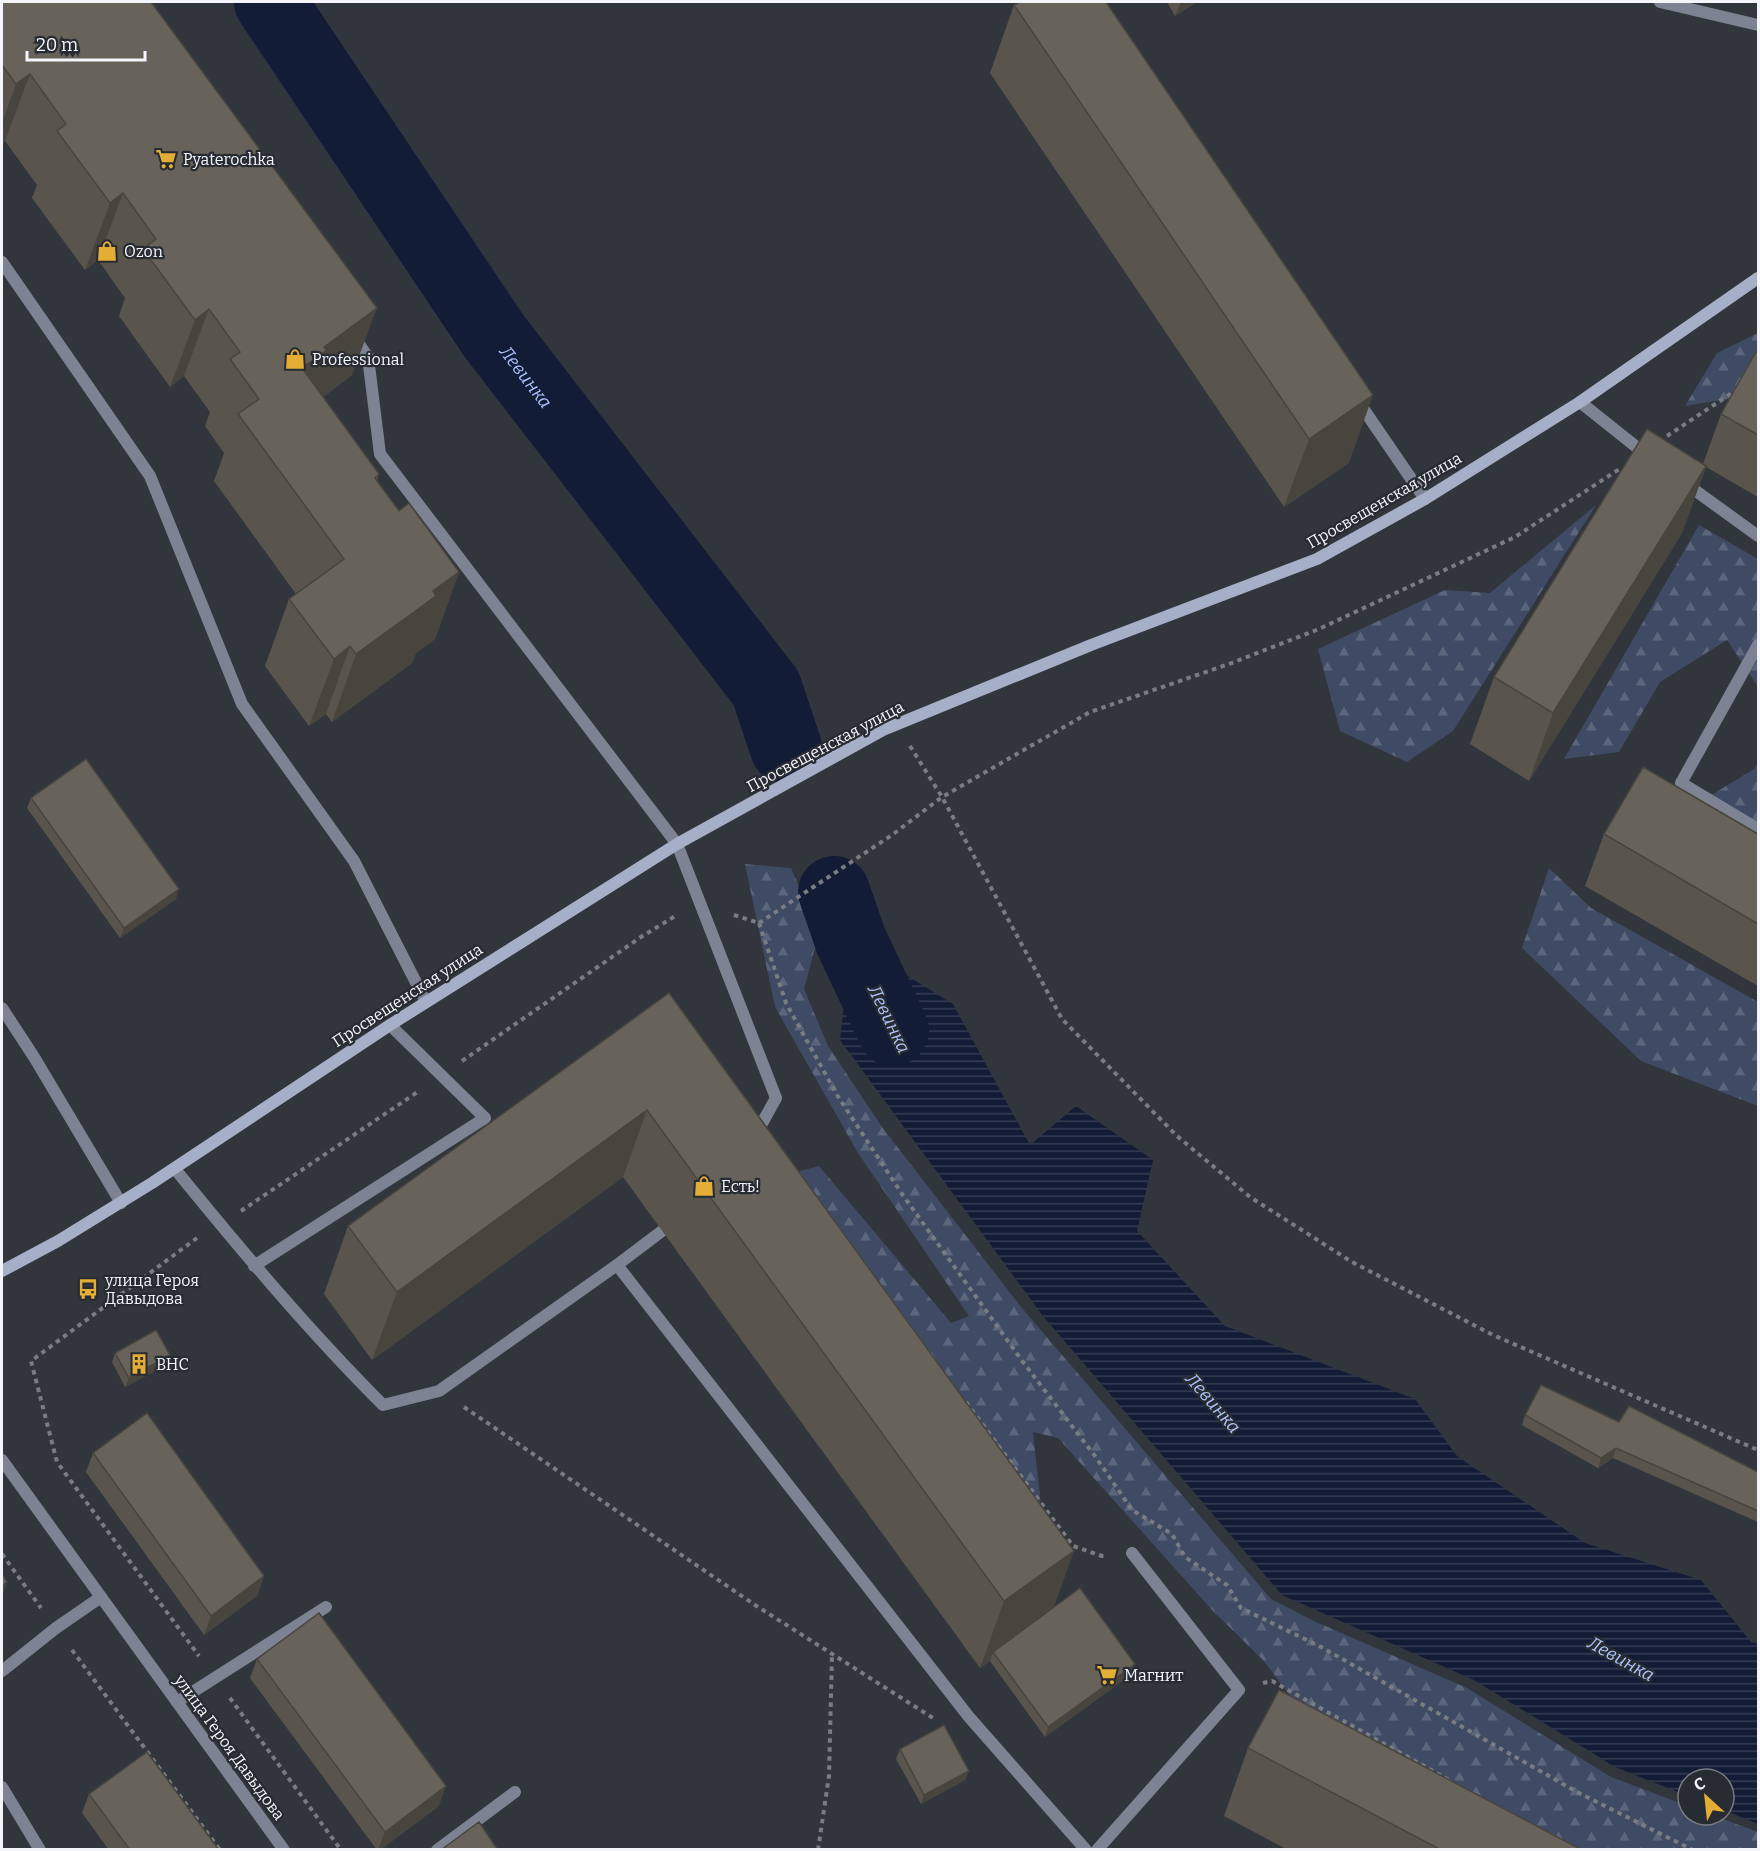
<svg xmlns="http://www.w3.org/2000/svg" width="1760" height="1851" font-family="Bitter,serif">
<defs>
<pattern id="forest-firs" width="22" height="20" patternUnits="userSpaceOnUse" patternTransform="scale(1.5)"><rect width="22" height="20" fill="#3f4a65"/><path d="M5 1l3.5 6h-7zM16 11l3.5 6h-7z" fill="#5b657c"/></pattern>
<pattern id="water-rules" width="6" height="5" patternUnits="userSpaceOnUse" patternTransform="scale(1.5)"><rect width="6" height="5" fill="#121c36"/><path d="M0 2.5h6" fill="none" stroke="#353e54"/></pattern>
</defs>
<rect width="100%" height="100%" fill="#31353c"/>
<path fill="url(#forest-firs)" d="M1758 333V399L1752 395 1685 406 1717 353Z
M1596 505 1453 731 1407 762 1340 731 1318 649 1445 590 1490 593Z
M1699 525 1758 559V687L1727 640 1660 682 1619 752 1564 759Z
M1758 763V879L1664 824 1754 769Z
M745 864 791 868 819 932 804 989 828 1046 882 1127 1021 1307 1271 1599 1314 1621 1467 1688 1611 1777 1688 1806V1815H1712L1758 1832V1849H1449L1310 1722 1263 1660 1213 1611 1058 1438 1033 1432 1049 1580 753 1184 819 1166 951 1323 969 1316 858 1153 775 1007Z
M1549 868 1591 908 1758 1002V1106L1641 1061 1522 948Z"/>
<path fill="url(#water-rules)" d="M851 941 953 1004 1030 1145 1076 1106 1153 1160 1137 1231 1225 1326 1415 1399 1457 1456 1585 1543 1701 1580 1751 1642 1758 1644V1824L1724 1810V1779H1688V1796L1615 1767 1474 1680 1282 1595 1043 1316 840 1040Z"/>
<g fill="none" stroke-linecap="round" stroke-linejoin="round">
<g stroke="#121c36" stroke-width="72">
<path id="s1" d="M270 2 494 336 766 688 786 748"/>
<path d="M834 892 851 941 893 1030"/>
</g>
<path stroke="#797c82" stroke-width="4" stroke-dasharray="4.5 4.5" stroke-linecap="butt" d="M1667 436 1738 389
M910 746 942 797 1062 1019 1177 1136 1250 1197 1352 1262 1493 1335 1758 1450
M734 915 759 923
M759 923 786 1003 837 1095 902 1194 1023 1362 1095 1456 1132 1510 1172 1534 1185 1557 1227 1585 1241 1608 1321 1647 1579 1793 1693 1850
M759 923 892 835 942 797 1090 712 1229 664 1319 629 1515 537 1621 468
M462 1061 641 937 677 915
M241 1211 419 1091
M197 1238 31 1361 57 1462 199 1656
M966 1402 1073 1546 1102 1556H1107
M464 1407 755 1605 933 1718
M2 1554 41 1608
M72 1650 220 1850
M1263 1683 1272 1681 1449 1780
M230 1698 341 1850
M818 1850 829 1776 832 1655"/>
<path stroke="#7d8392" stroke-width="12" d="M1660 2 1758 25
M2 262 150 476 242 704 354 861 426 1002
M353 336 368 357 380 454 677 844 776 1098 755 1136
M1358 401 1425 499
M1580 402 1649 457
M1685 483 1758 536
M1758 645 1681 783 1758 829
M2 1008 34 1057 121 1203
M175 1169C241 1250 308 1330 383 1405L439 1391 617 1265 969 1717 1086 1850
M617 1265 662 1231
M254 1266 485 1118 390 1025
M2 1671 56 1628 101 1597
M177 1702 326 1607
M2 1787 40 1850
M437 1850 515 1792
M1097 1850 1239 1690 1132 1553"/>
<path stroke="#7d8392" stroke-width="12" d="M2 1460 284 1850"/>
<path stroke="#a5afc7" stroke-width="12" d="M2 1271 58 1241 152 1183 390 1025 677 844 883 730 1091 645 1317 559 1425 499 1580 402 1758 278"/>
</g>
<path fill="#59554d" d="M2 2 352 375 323 397 379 474 377 481 399 511 459 572 435 639 416 653 412 663 332 722 326 714 309 726 265 666 289 599 296 594 214 481 224 453 205 426 210 412 184 376 170 387 119 316 125 298 98 260 85 270 32 198 37 185 5 141 2 144Z
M1167 2H1197L1175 16Z
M1014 5 1349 463 1284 507 990 73Z
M1758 353V497L1706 467 1682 533 1529 781 1470 744 1494 677 1703 464 1721 414Z
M31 798 176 899 120 938 27 808Z
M1604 834H1758V986L1585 886Z
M669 993 1053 1608 1132 1674 1045 1737 990 1661 980 1668 623 1177 372 1360 324 1294 348 1226Z
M115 1353 170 1355 166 1365 125 1387 112 1362Z
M1525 1415 1758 1472V1522L1613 1458 1598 1468 1522 1425Z
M93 1453 258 1595 204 1635 86 1472Z
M257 1659 439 1806 380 1850H377L250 1678Z
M1248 1748 1582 1850H1288L1224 1816Z
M900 1749 969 1771 965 1780 921 1804 896 1759Z
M89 1794 219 1850H109L82 1813Z"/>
<path fill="#48453f" d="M1181 2H1197L1175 16Z
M30 74 5 141 2 144V123L16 84Z
M123 193 98 260 85 270 110 203Z
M377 308 352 375 305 410 302 368 324 347Z
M209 309 184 376 170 387 195 320Z
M1373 395 1349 463 1284 507 1309 439Z
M1706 466 1682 533 1529 781 1553 713Z
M459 572 435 639 416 653 412 663 332 722 356 654 433 591Z
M350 646 326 714 309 726 334 659Z
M179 889 176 899 120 938 124 928Z
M647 1110 623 1177 372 1360 397 1292Z
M170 1355 166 1365 125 1387 129 1378Z
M1616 1448 1613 1458 1598 1468 1601 1458Z
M1074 1551 1050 1618 993 1652 990 1661 980 1668 1004 1601Z
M264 1576 258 1595 204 1635 211 1616Z
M7 1582 2 1597V1586Z
M1135 1664 1132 1674 1045 1737 1048 1727Z
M969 1771 965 1780 921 1804 924 1795Z
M446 1786 439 1806 380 1850H378L385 1832Z"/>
<path fill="#67635a" stroke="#48453f" stroke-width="1.5" d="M2 2H151L377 308 324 347 327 350 302 368 379 474 375 478 399 511 409 503 459 572 433 591 436 596 356 654 350 646 334 659 289 599 344 559 238 414 259 399 230 359 240 352 209 309 195 320 143 249 156 239 123 193 110 203 57 131 66 124 30 74 16 84 2 65Z
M1020 2H1106L1373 395 1309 439 1014 5Z
M1756 352 1758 353V435L1721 414Z
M1647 429 1706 466 1553 713 1494 677Z
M86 759 179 889 124 928 31 798Z
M1643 767 1758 834V924L1604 834Z
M669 993 1074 1551 1004 1601 647 1110 397 1292 348 1226Z
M156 1330 170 1355 129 1378 115 1353Z
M1541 1385 1619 1422 1629 1406 1758 1472V1511L1616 1448 1601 1458 1525 1415Z
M147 1413 264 1576 211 1616 93 1453Z
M2 1574 7 1582 2 1586Z
M1080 1588 1135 1664 1048 1727 993 1652Z
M319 1613 446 1786 385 1832 257 1659Z
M1279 1690 1582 1850H1441L1248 1748Z
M944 1725 969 1771 924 1795 900 1749Z
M147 1752 219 1850H130L89 1794Z
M479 1822 498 1850H441Z"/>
<defs>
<g id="supermarket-bare" transform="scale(1.62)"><path d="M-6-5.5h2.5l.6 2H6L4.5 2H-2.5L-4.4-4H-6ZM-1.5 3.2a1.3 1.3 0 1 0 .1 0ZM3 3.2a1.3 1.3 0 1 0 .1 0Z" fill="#e4ad35" stroke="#272b32" stroke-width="2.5" paint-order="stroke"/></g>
<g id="shop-bare" transform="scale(1.62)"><path d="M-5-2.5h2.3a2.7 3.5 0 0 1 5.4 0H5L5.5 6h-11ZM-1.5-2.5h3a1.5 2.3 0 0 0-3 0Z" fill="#e4ad35" stroke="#272b32" stroke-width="2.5" paint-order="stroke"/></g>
<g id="bus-bare" transform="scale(1.62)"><path d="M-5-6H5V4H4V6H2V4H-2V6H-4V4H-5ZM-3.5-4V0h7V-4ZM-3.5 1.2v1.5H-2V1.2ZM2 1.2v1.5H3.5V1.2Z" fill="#e4ad35" stroke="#272b32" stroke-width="2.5" paint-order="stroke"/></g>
<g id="building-bare" transform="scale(1.62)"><path d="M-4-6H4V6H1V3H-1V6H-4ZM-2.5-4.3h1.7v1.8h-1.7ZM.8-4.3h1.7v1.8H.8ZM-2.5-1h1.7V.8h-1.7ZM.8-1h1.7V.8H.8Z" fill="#e4ad35" stroke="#272b32" stroke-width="2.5" paint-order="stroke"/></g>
</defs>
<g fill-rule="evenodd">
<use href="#supermarket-bare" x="166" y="159"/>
<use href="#shop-bare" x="107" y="251"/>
<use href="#shop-bare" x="295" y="359"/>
<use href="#shop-bare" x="704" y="1186"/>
<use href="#bus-bare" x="88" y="1289"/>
<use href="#building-bare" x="139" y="1364"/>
<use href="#supermarket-bare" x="1107" y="1675"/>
</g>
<g text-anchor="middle" stroke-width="4.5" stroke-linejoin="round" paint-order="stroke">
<g font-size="16" fill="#f3f5fa" stroke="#272b32" text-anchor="start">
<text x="183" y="165">Pyaterochka</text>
<text x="124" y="257">Ozon</text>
<text x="312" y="365">Professional</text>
<text x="721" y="1192">Есть!</text>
<text x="105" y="1286">улица Героя<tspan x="105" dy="18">Давыдова</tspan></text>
<text x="156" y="1370">ВНС</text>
<text x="1124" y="1681">Магнит</text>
</g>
<g font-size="16" fill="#f3f5fa" stroke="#272b32">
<text transform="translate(1384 500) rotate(-30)" y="6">Просвещенская улица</text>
<text transform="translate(825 746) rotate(-28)" y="6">Просвещенская улица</text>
<text transform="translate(407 995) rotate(-33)" y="6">Просвещенская улица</text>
<text transform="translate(230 1747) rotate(54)" y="6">улица Героя Давыдова</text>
</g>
<g font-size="18" font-style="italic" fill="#adc4fc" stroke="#272b32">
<text dy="6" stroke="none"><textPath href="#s1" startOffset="454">Левинка</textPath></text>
<text transform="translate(889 1019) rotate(64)" y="6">Левинка</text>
<text transform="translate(1213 1403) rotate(49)" y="6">Левинка</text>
<text transform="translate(1621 1659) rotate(29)" y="6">Левинка</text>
</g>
</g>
<rect width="1760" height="1851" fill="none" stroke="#f3f5fa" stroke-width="6"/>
<g transform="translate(1706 1797) rotate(333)"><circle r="28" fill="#272b32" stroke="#797c82" stroke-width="1.5"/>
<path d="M0-4.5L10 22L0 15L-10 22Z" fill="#e4ad35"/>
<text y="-9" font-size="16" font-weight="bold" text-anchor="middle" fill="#f3f5fa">С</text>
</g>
<path d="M27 51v9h118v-9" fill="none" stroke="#f3f5fa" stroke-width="3"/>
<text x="36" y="51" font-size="18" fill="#f3f5fa" stroke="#272b32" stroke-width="4.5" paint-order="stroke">20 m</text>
</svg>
